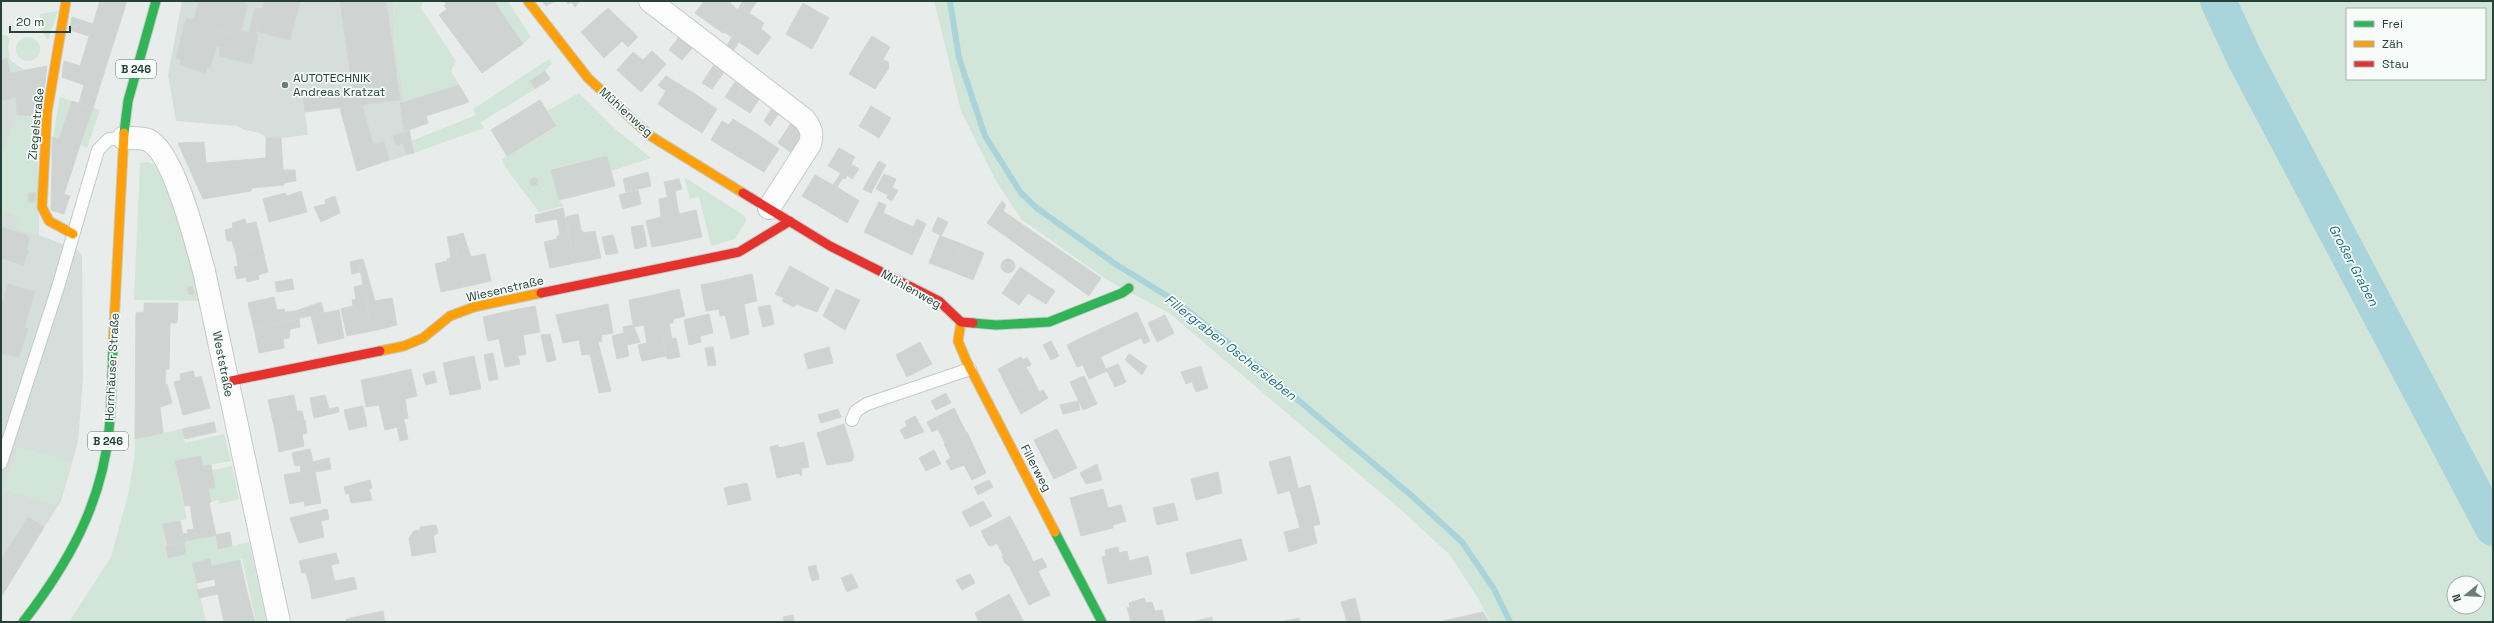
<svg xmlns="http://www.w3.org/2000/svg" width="2494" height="623" font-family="'Space Grotesk',sans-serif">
<rect width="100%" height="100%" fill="#e8edeb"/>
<path fill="#d6dedb" d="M182 1H393L395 45 414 153 357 171 340 108 305 112 308 135 281 138H266L260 133 245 130 237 126 176 121 168 75Z
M7 58 10 73 47 66 37 145 39 235 78 250 82 257 83 378 78 442 61 501 1 597V60Z"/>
<path fill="#d1e6d8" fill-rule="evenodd" d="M423 1 421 8 456 61 451 71 459 85 405 102 395 45 393 2Z
M494 1H508L531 37 523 44Z
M934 1H2493V622H1490L1478 598 1449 554 1400 509 1169 313 1107 280 1021 219 996 181 961 111ZM2347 9H2485V79H2347ZM2454 583H2478V607H2454Z
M58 11 48 40 42 32 40 14Z
M1 35H5L10 39 8 47 10 60 25 70 10 73 8 59 1 60Z
M16 49a12 12 0 1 1 24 0a12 12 0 1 1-24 0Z
M549 59 552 63 545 71 530 81 535 89 481 122 484 128 414 153 411 141 476 115 473 109Z
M579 93 614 128 651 158 611 171 607 156 551 169 559 200 564 206 539 212 505 167 502 159 556 127 547 111Z
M60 97 72 101 59 139 53 137Z
M93 108 100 110 87 148 80 145Z
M17 115 41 116 37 145 39 235 14 228 18 216 5 211 1 223V159Z
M148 162 153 164 163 175 183 235 201 301 134 300 140 163Z
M684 177 745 216 746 221 735 239 711 246 699 197 690 199Z
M182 429 185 443 224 434 231 461 203 466 201 456 175 461 187 519 163 524 168 557 184 542 216 535 219 549 249 542 267 622H256L242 559 212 566 210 559 192 563 206 621 69 622 111 557 128 495 135 452V439Z
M18 447 72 462 57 506 4 489Z
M232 466 239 499 219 504 218 500 211 502 208 489 215 487 212 470Z"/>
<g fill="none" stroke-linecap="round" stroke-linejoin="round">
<path stroke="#a9d4db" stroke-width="6" d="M950 1 959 58 985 136 1021 193 1038 209 1117 265 1177 302 1266 373 1412 496 1462 542 1494 589 1510 622"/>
<path stroke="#a9d4db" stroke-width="36" d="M2218 1 2244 57 2493 528"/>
</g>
<path fill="#cfd4d2" stroke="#d1d6d4" d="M100 1H127L117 32 93 24Z
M199 1H239L248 4 241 31 249 33 255 8 262 9 254 39 193 23Z
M264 1H300L290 40 256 31Z
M340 1H386L400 100 305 112 303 95 333 91 334 96 353 94Z
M444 1H494L523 44 482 73 439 15 447 9 444 6 446 4Z
M542 1H555L546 6Z
M566 1H580L575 7 572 2 568 4Z
M704 1H732L730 3 738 10 723 33 695 13Z
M743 1H757L749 13 764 23 761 29 771 37 758 55 739 42 731 54 725 49 732 37 724 32Z
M803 3 829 18 812 49 786 34Z
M608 8 638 37 628 47 622 41 604 58 581 32Z
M72 17 93 24 89 36 70 30Z
M186 18 194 20 193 23 221 31 210 68 207 67 206 73 180 65 181 60 176 58Z
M93 24 117 32 104 73 80 66Z
M221 31 254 39 256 34 258 35 252 64 219 56 220 47 217 46Z
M682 33 696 44 682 60 669 50Z
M872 36 890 47 883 59 863 50Z
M863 50 888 62 889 68 875 89 849 74Z
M652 51 666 64 641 92 617 70 633 52 643 60Z
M7 58 10 73 1 75V60Z
M717 60 727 68 712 89 702 83Z
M64 61 104 73 93 108 79 103 84 85 62 77Z
M47 66 41 116 17 115 16 97 1 101V75Z
M545 71 550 79 535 89 530 81Z
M666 76 695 94 680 119 658 104 666 91 658 85Z
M735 82 742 87 733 102 725 97Z
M745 84 762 95 750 113 733 102Z
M459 85 469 102 426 116 428 123 409 130 405 102Z
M695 94 717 109 702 133 680 119Z
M540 100 556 126 507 156 491 130Z
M72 101 93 108 80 145 59 139Z
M405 102 409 130 404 131 400 103Z
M362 105 373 144 384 142 389 160 357 171 340 108Z
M774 105 781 111 770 126 764 121Z
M871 106 891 118 879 138 859 126Z
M733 119 757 134 742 159 711 140 722 121 729 125Z
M791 123 806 133 793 154 778 143Z
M409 131 411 141 396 145 393 135Z
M757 134 779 149 764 172 742 159Z
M52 137 80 145 71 173 52 168Z
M266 138H281L283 170H295L296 181 284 183V185L252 188 251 191 203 199 178 143 204 142 206 163 266 158Z
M411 141 414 153 406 154 403 143Z
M839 148 855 157 824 209 802 196 815 175 833 185 841 173 828 166Z
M607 156 615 186 559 200 551 170Z
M879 161 886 165 871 193 863 189Z
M851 164 859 169 852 179 847 175 845 179 843 178Z
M52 168 71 173 64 194 70 196 64 214 51 210Z
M648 172 651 186 626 192 623 179Z
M884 174 896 179 892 188 898 190 892 201 887 198 888 195 876 189Z
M530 182a4 4 0 1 1 8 0a4 4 0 1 1-8 0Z
M679 179 682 189 675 191 679 214 696 210 702 237 678 242 664 182Z
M837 187 859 201 847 223 824 209Z
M638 190 641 204 623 209 619 195Z
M301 191 307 212 269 222 263 199 285 193 287 196Z
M28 193H36V202H28Z
M335 196 340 213 321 222 314 207 326 204 325 200Z
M668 197 678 242 652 247 646 221 661 217 659 199Z
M1002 201 1006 205 1003 211 1101 278 1089 296 987 223Z
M879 202 886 205 883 213 898 220 887 243 864 232Z
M563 208 575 263 550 268 544 242 557 239V236L560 235 557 219 536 223 535 215Z
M578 214 581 229 578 231 582 230 583 233 595 231 601 258 575 263 566 217Z
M938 217 948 222 941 236 962 244 951 271 929 263 940 235 932 231Z
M245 219 246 224 256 222 262 246 236 254 232 241H227L225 230 233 228 232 223Z
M917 219 926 224 912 255 887 243 898 220 913 227Z
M643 225 647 246 635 249 631 227Z
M1 227 26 235 29 238 27 250 29 251 23 265 1 258Z
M463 233 471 257 485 254 491 281 464 287 454 236Z
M613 235 618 253 606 255 602 237Z
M454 236 464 287 441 292 435 264 447 261V259L451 258 447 237Z
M962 244 984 253 973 280 951 271Z
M262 246 268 272 258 275 259 279 247 282 246 277 237 279 234 267 238 266 236 254Z
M363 259 375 301 392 298 397 325 372 331 358 260Z
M1001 266a7 7 0 1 1 14 0a7 7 0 1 1-14 0Z
M358 260 360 272 352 274 350 262Z
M790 266 829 288 817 312 796 304 794 307 782 301 784 298 775 294Z
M1020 267 1055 291 1046 304 1028 293 1019 305 1002 293Z
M752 274 757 301 744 304 749 334 738 337 725 280Z
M292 279 294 289 277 292 275 282Z
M725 280 738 337 731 339 725 315 720 316 719 309 706 311 701 285Z
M8 284 35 292 24 328 1 323V307Z
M362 285 372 331 347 336 341 309 353 306 352 300 356 299 354 287Z
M192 286 194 294 189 295 187 288Z
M679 289 685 316 673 319V323H669L672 339 676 338 680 357 667 359 654 295Z
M836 289 860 300 845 330 823 316Z
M654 295 666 356 642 361 638 345 647 343 644 325 634 327 640 342 627 345 623 327 633 325 629 300Z
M274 297 277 310 284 309 285 312 296 311 321 302 324 313 254 328 248 303Z
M144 303H178L177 323H170L169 369H166L165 384H167L172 403 160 407 163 433 135 439 136 313 144 312Z
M608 304 613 333 601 335 602 341 598 342 611 391 599 393 580 310Z
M770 305 774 324 763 327 758 307Z
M535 306 540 332 523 335 526 354 518 356 509 311Z
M339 310 344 338 331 341 324 313Z
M580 310 590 354 582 355 579 340 563 343 556 315Z
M509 311 518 356 510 358 506 337 488 341 483 317Z
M1137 312 1150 341 1144 344 1141 338 1123 346 1113 323Z
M324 313 331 341 318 344 311 316Z
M709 314 713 333 700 336 696 317Z
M1165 315 1174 333 1157 342 1148 323Z
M696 317 701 342 689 345 684 320Z
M299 319 300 327 290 329 289 338 283 339 284 348 259 353 254 328Z
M1 323 28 329 19 357 1 353Z
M1113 323 1123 346 1100 357 1089 334Z
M624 333 629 356 617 359 612 336Z
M550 334 556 360 547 362 541 335Z
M1089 334 1107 371 1089 379 1083 365 1077 367 1067 345Z
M506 337 510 358 518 356 520 364 505 367 499 339Z
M1051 341 1059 356 1051 360 1043 345Z
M920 342 932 364 907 377 896 355Z
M713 347 716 365 708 366 705 348Z
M829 347 833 363 808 369 804 354Z
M493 353 498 379 489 381 484 355Z
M1129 354 1147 366 1142 375 1125 360Z
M474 356 481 389 450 395 443 363Z
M1021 357 1023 360 1027 357 1031 365 1026 367 1033 379 1009 391 998 369Z
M1118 364 1126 382 1115 387 1106 369Z
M1201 366 1204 377 1186 384 1181 372Z
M411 369 417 396 405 399 408 418 404 419 408 439 400 441 386 375Z
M193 371 195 378 201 376 210 408 183 415 174 382 181 380 180 374Z
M434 371 437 382 426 385 423 374Z
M386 375 397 427 385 430 379 405 366 407 361 380Z
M1084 376 1097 404 1083 410 1070 382Z
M1204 377 1208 388 1196 392 1192 381Z
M1033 379 1039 392 1043 390 1048 398 1021 414 1009 391Z
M946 393 951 403 936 410 931 401Z
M294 395 297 411H302L304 420 274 426 268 400Z
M325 395 329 409 338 407 339 412 314 418 310 398Z
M1078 401 1080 410 1063 414 1060 405Z
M363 406 367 426 349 430 344 410Z
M954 408 966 432 945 443 938 429 932 432 927 422Z
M838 409 841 417 821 423 818 415Z
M915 416 924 432 905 439 900 430 907 426 905 421Z
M305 420 307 433 302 434 304 446 279 452 274 426Z
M214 422 216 432 185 439 182 429Z
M844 424 854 456 852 461 827 465 817 433Z
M1057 429 1067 448 1044 460 1034 440Z
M967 432 986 473 972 480 964 465 951 470 946 461 951 458 944 444Z
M804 442 809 467 802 468 801 476 799 473 777 478 770 447 778 445 779 448Z
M1067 448 1077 468 1054 479 1044 460Z
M310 449 313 462 295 466 292 453Z
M934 450 941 464 926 471 919 458Z
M201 456 203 466 211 465 213 476 180 483 175 461Z
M1290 456 1298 488 1278 494 1269 462Z
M329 458 331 469 315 472 321 503 305 506 304 501 290 504 284 475 301 472 300 465Z
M1097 464 1102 480 1086 484 1080 473Z
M1218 472 1222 493 1196 500 1191 479Z
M213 476 215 487 208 489 211 502 185 506 180 483Z
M370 480 372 488 346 494 344 487Z
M989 480 993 487 978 495 974 487Z
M747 483 751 500 728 505 724 488Z
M1310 485 1320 524 1313 526 1317 543 1289 552 1284 532 1300 528 1290 491Z
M369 488 372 500 351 503 349 493Z
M1103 489 1108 508 1121 505 1126 521 1113 525V528L1081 536 1070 498Z
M983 501 992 516 970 527 962 512Z
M209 502 211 512 192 518 190 505Z
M1174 503 1178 520 1157 525 1153 508Z
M327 509 329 519 321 521 324 537 299 543 290 518Z
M211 512 216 535 167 545 163 524 180 521 183 534 188 533 187 530 194 529 192 518Z
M1010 516 1030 554 1009 566 1005 563 1002 557 1003 555 989 527Z
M28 517 44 527 1 597V560Z
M436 525 438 533 433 536 436 552 412 556 409 538 414 531 420 530V527Z
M989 527 997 543 992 546 988 545 981 531Z
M230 532 232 546 218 549 216 535Z
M1241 539 1247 560 1191 574 1186 553Z
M184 542 186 554 168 558 166 546Z
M1118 547 1119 553 1127 551 1129 561 1148 556 1152 574 1108 584 1102 557 1106 556 1105 550Z
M336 553 339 563 331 565 335 582 310 587 306 573H302L299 561Z
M1030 554 1033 562 1042 558 1047 567 1038 571 1050 595 1029 605 1009 566Z
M210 559 215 579 197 583 192 563Z
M240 560 246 588 199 598 197 590 216 586 212 566Z
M816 565 819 579 812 581 808 567Z
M852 574 858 587 847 592 841 578Z
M970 574 975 583 962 590 956 580Z
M354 577 357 589 312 599 310 587Z
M246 588 255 622H224L218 594Z
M1009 594 1024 622H979L975 613Z
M1144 598 1146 603 1152 602 1155 611 1162 610 1165 622H1131L1127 608 1130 607 1129 603Z
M1355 598 1361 622H1347L1341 602Z
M383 611 385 622H347L346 619Z
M1483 612 1489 622H1443V621Z
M793 615 794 622H784L783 617Z
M1212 617 1213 622H1192Z
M1299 618 1300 622H1281Z"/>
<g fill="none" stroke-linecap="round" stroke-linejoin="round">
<g stroke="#c5cac8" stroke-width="14">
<path id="lane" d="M852 420 856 411 867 404 970 369
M1 463 58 287 98 150 109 139 123 138"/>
</g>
<g stroke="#c5cac8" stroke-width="24">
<path id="street" d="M650 1 804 119C811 128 813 133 810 144L769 208
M123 138C131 138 140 137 148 140 174 152 196 243 204 271L279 622"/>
</g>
<g stroke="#c3cbc8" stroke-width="11">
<path id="fast" d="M124 133 128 101 156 1
M973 323 996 325 1049 322 1122 293 1129 288
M1055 532 1102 622
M23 622C68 564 102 504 109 430 112 401 112 372 113 344"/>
</g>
<g stroke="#c3cbc8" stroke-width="11">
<path id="slow" d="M66 1 47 113 42 207 49 221 73 234
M528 1 588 78 649 135 743 193
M961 322 958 341 966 360 1055 532
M113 344 124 133
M380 351 404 346 423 338 450 316 474 307 541 293"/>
</g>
<g stroke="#c3cbc8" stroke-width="11">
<path id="jam" d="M743 193 830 246 939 301 961 322 973 323
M541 293 739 252 790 221
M226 382 380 351"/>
</g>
<use href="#lane" stroke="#fcfcfc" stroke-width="12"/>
<use href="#street" stroke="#fcfcfc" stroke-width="22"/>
<use href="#fast" stroke="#30b455" stroke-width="9"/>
<use href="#slow" stroke="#ff9f0a" stroke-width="9"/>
<use href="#jam" stroke="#e5322d" stroke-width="9"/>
</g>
<circle fill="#697e78" stroke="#f7fbf9" stroke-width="1.5" cx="285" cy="85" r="4"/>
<g text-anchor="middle" stroke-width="3.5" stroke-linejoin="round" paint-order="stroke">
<g fill="#f7fbf9" stroke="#637a73" stroke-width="1">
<rect x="116" y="60" width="40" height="18" rx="3"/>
<rect x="88" y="432" width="40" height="18" rx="3"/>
</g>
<g font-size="11" font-weight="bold" fill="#24423a">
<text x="136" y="73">B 246</text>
<text x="108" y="445">B 246</text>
</g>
<g font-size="12" fill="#24423a" stroke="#f7fbf9" text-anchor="start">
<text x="293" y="82">AUTOTECHNIK<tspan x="293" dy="14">Andreas Kratzat</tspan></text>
</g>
<g font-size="12" fill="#24423a" stroke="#f7fbf9">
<text transform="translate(626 112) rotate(42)" y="4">Mühlenweg</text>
<text transform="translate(36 124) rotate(-84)" y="4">Ziegelstraße</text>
<text transform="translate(505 289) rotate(-13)" y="4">Wiesenstraße</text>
<text transform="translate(911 289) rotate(29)" y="4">Mühlenweg</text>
<text transform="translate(223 364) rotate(79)" y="4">Weststraße</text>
<text transform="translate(112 367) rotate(-87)" y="4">Hornhäuser Straße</text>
<text transform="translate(1036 468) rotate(62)" y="4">Fillerweg</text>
</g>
<g font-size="13" font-style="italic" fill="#1c6f80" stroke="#f7fbf9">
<text transform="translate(2354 265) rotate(62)" y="5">Großer Graben</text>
<text transform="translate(1231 347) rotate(38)" y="5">Fillergraben Oschersleben</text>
</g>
</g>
<rect width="2494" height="623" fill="none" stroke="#24423a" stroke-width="4"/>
<rect x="2346" y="8" width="140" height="72" fill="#f7fbf9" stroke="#a3b1ad"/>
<rect x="2354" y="21" width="20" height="6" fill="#30b455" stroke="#a3b1ad"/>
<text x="2382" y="28" font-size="12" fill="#24423a">Frei</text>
<rect x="2354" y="41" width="20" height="6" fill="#ff9f0a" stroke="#a3b1ad"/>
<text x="2382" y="48" font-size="12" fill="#24423a">Zäh</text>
<rect x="2354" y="61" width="20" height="6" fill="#e5322d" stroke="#a3b1ad"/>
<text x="2382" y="68" font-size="12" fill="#24423a">Stau</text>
<g transform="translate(2466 595) rotate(252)"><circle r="19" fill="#f7fbf9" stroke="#a3b1ad"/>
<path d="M0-3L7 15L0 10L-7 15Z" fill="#697e78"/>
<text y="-6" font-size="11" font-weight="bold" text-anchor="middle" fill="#24423a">N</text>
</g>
<path d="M10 26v6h60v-6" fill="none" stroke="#24423a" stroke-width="2"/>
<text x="16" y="26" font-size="12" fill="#24423a" stroke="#f7fbf9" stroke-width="3" paint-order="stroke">20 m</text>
</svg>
